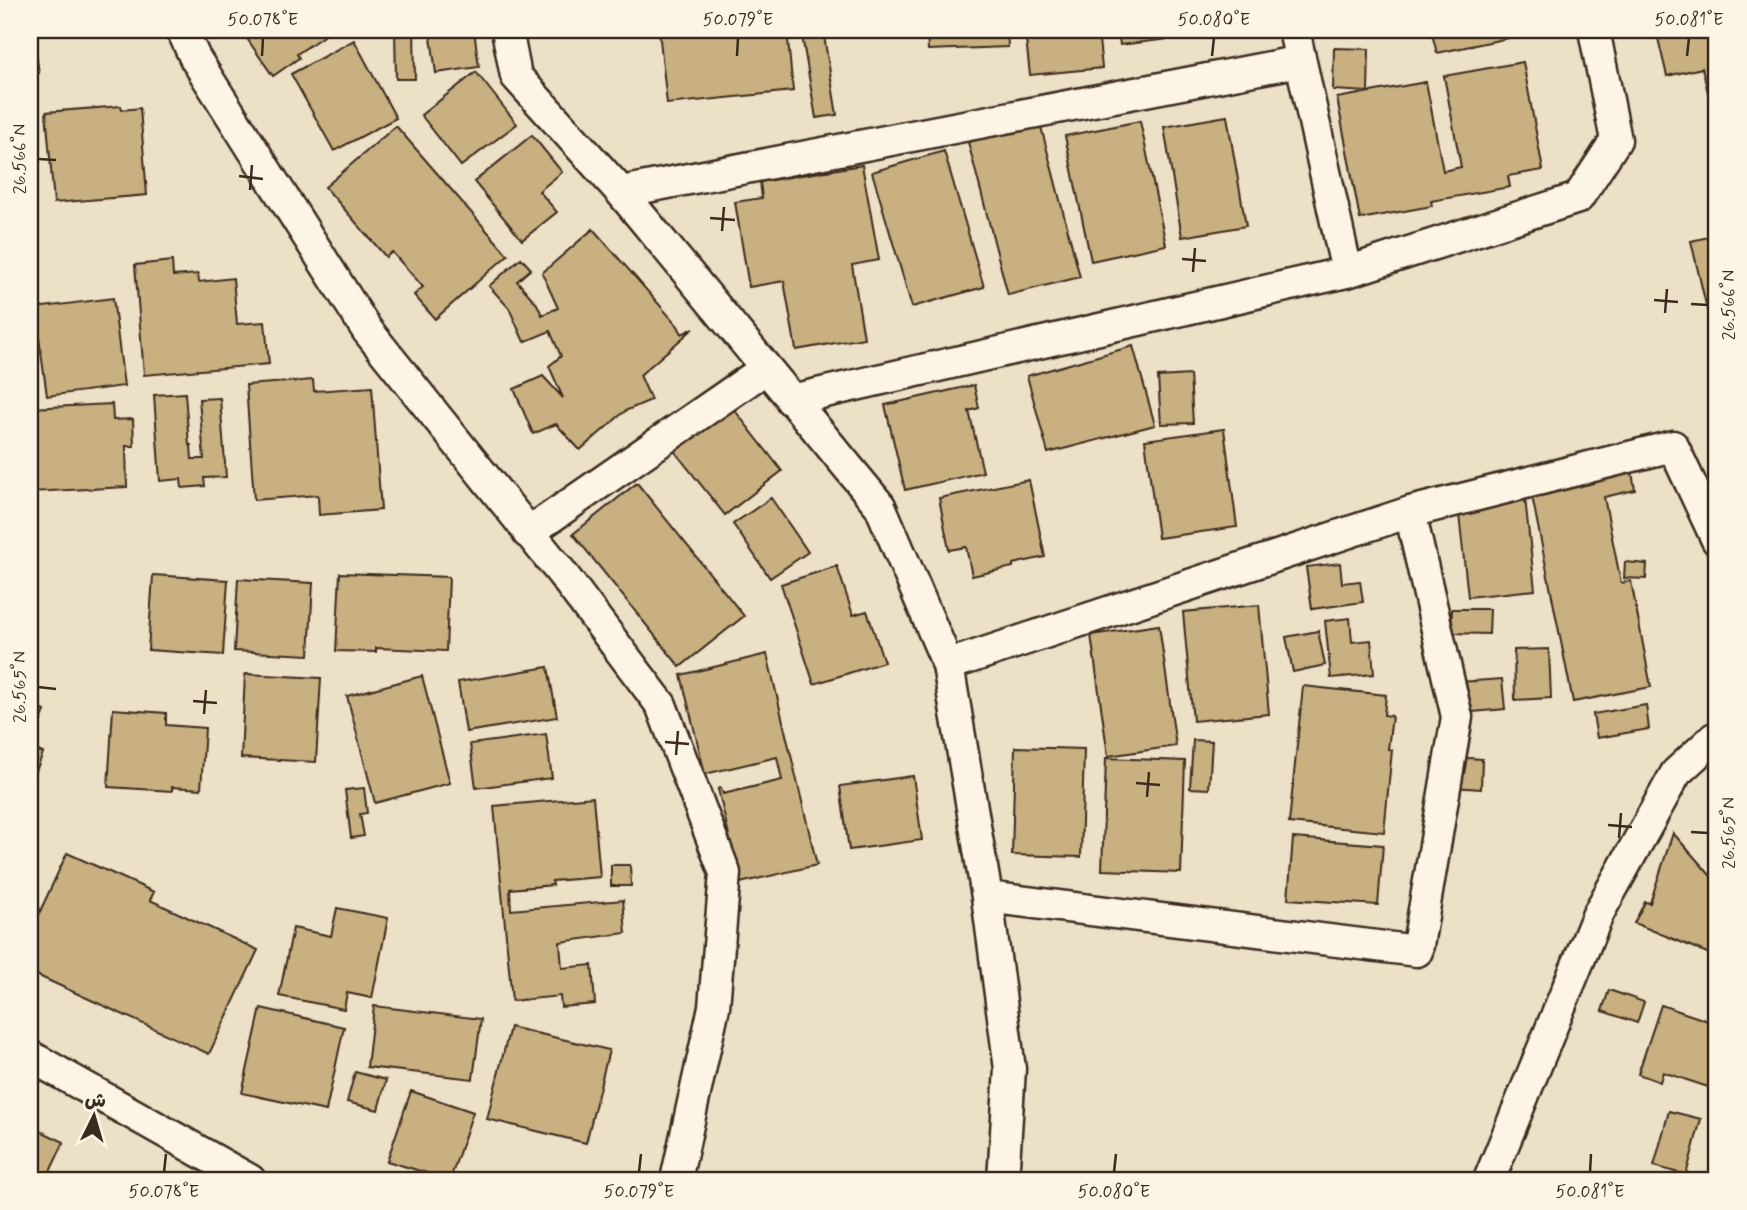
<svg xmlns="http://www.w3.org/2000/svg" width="1747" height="1210" font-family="Mynerve,'Playpen Sans Arabic',sans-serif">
<rect width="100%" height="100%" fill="#ece0c7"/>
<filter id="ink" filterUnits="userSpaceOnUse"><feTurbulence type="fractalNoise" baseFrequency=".0143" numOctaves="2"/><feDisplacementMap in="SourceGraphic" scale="14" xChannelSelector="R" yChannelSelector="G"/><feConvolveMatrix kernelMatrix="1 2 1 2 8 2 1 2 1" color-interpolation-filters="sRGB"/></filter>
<g filter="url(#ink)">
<path fill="#c8b080" stroke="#3b2a1e" stroke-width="2" d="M241 30H332L297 54 299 58 273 76Z
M395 30H414L415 79H396Z
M430 30H474L479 67 436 73Z
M659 30H787L793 91 667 104Z
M801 30H823L837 115 816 118Z
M927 30H1007L1008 47 928 50Z
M1025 30H1098L1102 68 1030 75Z
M1118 30H1210V34L1120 45Z
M1431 30H1517L1518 36 1437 53Z
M1656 30H1717V108L1712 109 1702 68 1667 76Z
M30 34H33L39 73 30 75Z
M354 40 396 118 334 151 291 74Z
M1334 48 1369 49 1368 92 1333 90Z
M1523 62 1543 170 1508 176 1510 187 1431 201 1432 206 1360 219 1337 98 1426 82 1443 171 1461 167 1444 76Z
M476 72 517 124 461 166 421 115Z
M121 106 122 110 140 108 147 195 54 203 46 112Z
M1227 116 1246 226 1182 237 1164 127Z
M1140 121 1166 245 1091 261 1065 136Z
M1040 123 1080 277 1008 295 968 142Z
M396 126 508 255 435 319 414 295 423 287 392 252 386 257 325 187Z
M532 135 562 172 539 191 557 212 522 240 474 182Z
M944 151 984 287 912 307 872 172Z
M862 165 879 260 852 265 864 338 796 350 784 281 749 287 735 202 762 198 760 182Z
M593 229 678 326 682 334 694 328 640 375 651 400 625 411 580 450 556 424 533 434 514 389 543 376 563 398 549 366 561 356 550 331 524 342 509 308 489 286 521 258 531 269 517 281 537 304 542 315 558 308 542 273Z
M1717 235V352L1691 241Z
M172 261 173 276 198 274 199 282 233 278 237 324 265 322 269 364 144 375 135 265Z
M113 298 124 386 47 396 35 308Z
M1133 346 1155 425 1048 453 1027 376Z
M33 363 37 388 30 389V364Z
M1190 375 1193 423 1161 424 1158 377Z
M313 380 314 391 372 387 381 510 319 515 318 495 254 500 246 385Z
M974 385 979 408 969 411 983 472 905 490 885 405Z
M185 393 189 445H191L192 459H204L199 399 220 398 226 477 204 478 205 486 182 488 181 479 160 481 154 395Z
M726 399 782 471 725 515 668 443Z
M112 404 113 420 133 419 134 446H126L127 487 30 492V408Z
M1224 429 1237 527 1158 538 1145 440Z
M1632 472 1635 490 1604 497 1621 583 1631 581 1651 687 1573 702 1531 491Z
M1029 480 1045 557 1013 564V567L972 576 966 547 949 550 939 498Z
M637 483 744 616 680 667 573 534Z
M30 495H33L36 540H30Z
M771 498 808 552 770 578 733 524Z
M1525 498 1535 590 1468 597 1458 505Z
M1625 562 1647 564 1646 579 1624 578Z
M1340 563 1342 583 1360 581 1363 602 1312 609 1306 567Z
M837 566 853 615 867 611 884 662 814 684 781 584Z
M340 573 449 577 446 651 376 648V652L336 651Z
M153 575 228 580 223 655 148 650Z
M238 579 313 583 309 655 234 651Z
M1259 605 1269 714 1193 721 1183 612Z
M1452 609H1490L1489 634 1451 633Z
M1350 618 1352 642 1371 640 1374 674 1331 678 1325 621Z
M1159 625 1176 746 1108 756 1091 635Z
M1318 631 1325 665 1293 672 1286 637Z
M1549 649 1551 698 1515 700 1514 650Z
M767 654 817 865 740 883 718 789 721 788 723 794 782 780 777 757 705 774 681 675Z
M548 667 557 717 466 732 458 682Z
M245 674 321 678 316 762 241 758Z
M422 676 450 783 375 803 347 696Z
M1502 679 1505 709 1462 713 1460 682Z
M1303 686 1386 695 1384 715 1392 716 1388 749 1392 750 1384 832 1289 823Z
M30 704 45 711 30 748 43 753 32 781 30 780Z
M1646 705 1649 729 1597 738 1593 714Z
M113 709 166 713V725L205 728 201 789 172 787V791L108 787Z
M546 734 552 778 476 788 470 744Z
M1193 740 1212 741 1209 789 1190 788Z
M1015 747 1084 749 1081 857 1012 855Z
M1453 757 1482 759 1481 789 1452 787Z
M1106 758 1185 761 1181 873 1102 870Z
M913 776 922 840 849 850 840 786Z
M364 788 367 813 360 814 364 836 351 838 345 790Z
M593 797 600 877 552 881 553 885 510 889 511 910 623 900 626 933 560 942 562 968 592 965 595 1004 561 1007 560 996 512 1001 494 806Z
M1673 833 1717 883V957L1634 923 1645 902 1650 903Z
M1293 838 1383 845 1378 905 1288 899Z
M67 853 154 892 150 900 258 950 209 1054 30 972V933Z
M611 865H630L631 886H611Z
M337 908 388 918 372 998 347 993 344 1009 279 996 293 928 331 936Z
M1609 990 1644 1002 1637 1023 1602 1011Z
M1661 1005 1717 1024V1070L1711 1088 1663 1072 1660 1082 1638 1074Z
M374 1006 481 1019 473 1079 367 1067Z
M261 1008 344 1027 326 1111 242 1093Z
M510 1027 609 1050 586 1143 487 1119Z
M355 1072 386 1080 378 1110 347 1102Z
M411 1091 473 1112 450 1180 387 1161Z
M1669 1111 1701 1119 1686 1175 1654 1166Z
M30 1126 64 1142 46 1180H30Z"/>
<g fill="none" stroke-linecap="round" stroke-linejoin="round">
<g stroke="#3b2a1e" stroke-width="35">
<path id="minor" d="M182 30 195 58 367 330 561 572 661 705 725 873 714 1007 676 1180
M507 30 516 76 621 192 880 506 948 665 987 897 1417 951 1457 717 1410 512
M621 192 1301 61
M1347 272 1578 198 1616 140 1594 30
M791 400 1347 272 1294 30
M528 533 765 369
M948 665 1410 512 1673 446 1717 540
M987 897 1010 1069 1003 1180
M30 1056 250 1180
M1489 1180 1598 914 1676 773 1714 738 1717 737"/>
</g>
<use href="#minor" stroke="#fcf5e5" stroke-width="30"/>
</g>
</g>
<path fill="none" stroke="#3b2a1e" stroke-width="2.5" d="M262 56 263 38M737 56 738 38M1212 56 1214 38M1687 56 1689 38M38 159 56 160M239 176 263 179M250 190 252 165M710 218 735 220M722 231 724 207M1182 259 1206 261M1193 272 1195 248M1654 300 1678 302M1691 304 1708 305M1665 313 1667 289M38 687 56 689M193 701 217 703M204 714 206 690M665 742 689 744M676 755 678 731M1136 783 1160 785M1147 797 1149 772M1608 825 1632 827M1691 832 1708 833M1619 838 1621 813M164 1172 166 1154M639 1172 641 1154M1114 1172 1116 1154M1590 1172 1591 1154"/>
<rect width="1747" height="1210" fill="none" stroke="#fcf5e5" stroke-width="77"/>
<g transform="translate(94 1116) rotate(5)" stroke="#fcf5e5" stroke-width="5" paint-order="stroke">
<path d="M0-5L12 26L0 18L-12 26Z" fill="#3b2a1e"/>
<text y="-10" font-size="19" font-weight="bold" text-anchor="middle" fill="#3b2a1e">ش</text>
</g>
<rect x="38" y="38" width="1670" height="1134" fill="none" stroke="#3b2a1e" stroke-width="2.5"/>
<g font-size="18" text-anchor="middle" fill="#3b2a1e">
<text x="263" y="25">50.078°E</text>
<text x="738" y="25">50.079°E</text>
<text x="1214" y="25">50.080°E</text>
<text x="1689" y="25">50.081°E</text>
<text transform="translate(19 159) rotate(-90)" y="6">26.566°N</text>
<text transform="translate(1728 305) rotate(-90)" y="6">26.566°N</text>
<text transform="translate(19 687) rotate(-90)" y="6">26.565°N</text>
<text transform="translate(1728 833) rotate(-90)" y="6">26.565°N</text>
<text x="164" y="1197">50.078°E</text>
<text x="639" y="1197">50.079°E</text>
<text x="1114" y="1197">50.080°E</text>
<text x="1590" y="1197">50.081°E</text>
</g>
</svg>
